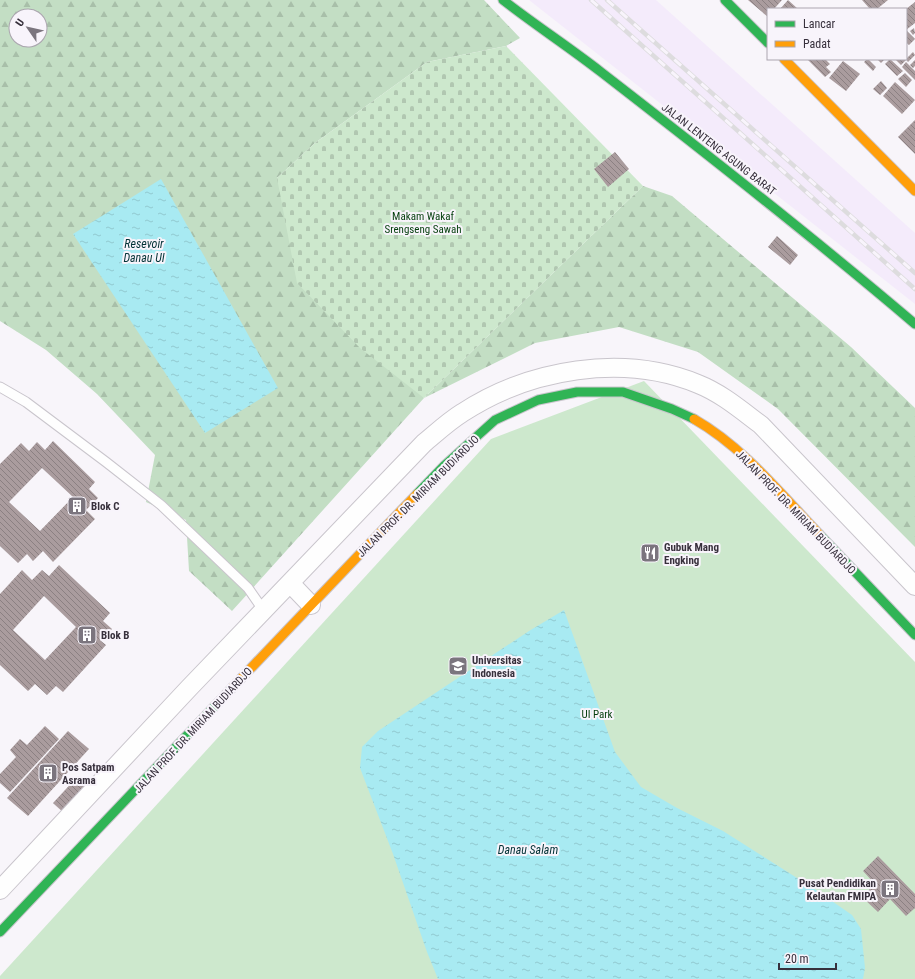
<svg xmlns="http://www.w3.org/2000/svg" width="915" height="979" font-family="'Roboto Condensed',sans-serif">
<defs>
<pattern id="forest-firs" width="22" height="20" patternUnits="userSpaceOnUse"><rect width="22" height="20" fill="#c3dec4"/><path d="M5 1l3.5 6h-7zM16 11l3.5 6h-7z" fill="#a8bfa9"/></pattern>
<pattern id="cemetery-stones" width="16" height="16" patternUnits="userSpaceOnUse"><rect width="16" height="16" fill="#cde8cd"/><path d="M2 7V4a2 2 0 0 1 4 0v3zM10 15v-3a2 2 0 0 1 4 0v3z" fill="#b1c7b1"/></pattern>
<pattern id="water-ripples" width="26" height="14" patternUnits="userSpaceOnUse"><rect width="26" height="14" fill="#a8eaf2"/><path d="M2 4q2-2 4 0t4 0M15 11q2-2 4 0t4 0" fill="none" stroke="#91c9d0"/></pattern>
<pattern id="building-back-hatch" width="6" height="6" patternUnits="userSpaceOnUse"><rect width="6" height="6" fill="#aa9c9e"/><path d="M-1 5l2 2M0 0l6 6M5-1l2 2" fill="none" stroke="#8b8082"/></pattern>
</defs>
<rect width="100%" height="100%" fill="#f8f5fa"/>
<path fill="#f4ebfb" d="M529 0H656L915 233V304Z"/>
<path fill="url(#forest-firs)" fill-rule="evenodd" d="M0 0H484L520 38 506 46 427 62 315 143 277 178 424 398 643 186 672 196 851 347 915 408V547L778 409 698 352 619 327 535 343 424 398 232 611 189 571 186 520 146 502 155 455 97 394 46 350 0 321ZM16 16H40V40H16Z"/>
<path fill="url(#cemetery-stones)" d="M506 46 643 186 424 398 360 348 297 283 277 178 315 143 427 62Z"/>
<path fill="#cde8cd" d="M644 381 915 662V979H0V976L491 439Z"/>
<path fill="url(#water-ripples)" d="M161 179 278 388 205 433 73 234Z
M564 610 615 752 641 787 677 808 723 831 816 890 852 915 861 929 865 968 863 979H438L427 952 393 854 360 768 362 747 378 731 529 631Z"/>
<path fill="url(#building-back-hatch)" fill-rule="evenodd" d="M748 0H782L774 9H768V17Z
M788 0 798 9H780Z
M862 0H888L877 9H870Z
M915 2V23L906 30V9Z
M914 28 915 33 913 35 910 31Z
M907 31 915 39 909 45 906 42Z
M913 52 915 55 908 62 906 59Z
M807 59H825L830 64 826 67 831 72 825 77Z
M867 59H868L876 67 873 71 864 62Z
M877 59H885L881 63Z
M890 59 903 71 897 76 885 64Z
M895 59H904L906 60 901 65Z
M915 60V66L913 68 910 65Z
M843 61 860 74 846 91 829 78Z
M906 62 915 71V80L902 67Z
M905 73 912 80 906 87 898 79Z
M881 81 887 88 880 95 873 89Z
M895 82 915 100 902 114 883 96Z
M915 120V154L898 137Z
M615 152 629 169 608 187 594 169Z
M777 236 798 255 790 265 768 247Z
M53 441 95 482 89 489 98 498 86 510 95 519 53 562 43 551 33 561 27 554 18 563 0 546V464L21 443 29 451 37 442 45 450ZM42 468 73 497 40 531 9 502Z
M59 565 110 613 103 621 112 629 101 641 106 645 63 692 56 686 47 695 35 684 28 691 0 665V594L22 570 32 580 42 570 49 576ZM44 596 76 627 45 660 13 630Z
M45 726 59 739 10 792 0 783V774L16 757 10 750 20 739 27 745Z
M68 731 89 749 28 816 7 798Z
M78 776 88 786 64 813 53 803Z
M878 856 915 894V908L906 916 890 899 878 912 863 898 874 883 863 871Z"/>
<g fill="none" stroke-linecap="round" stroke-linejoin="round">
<g stroke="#c9c5cc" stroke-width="11">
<path id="lane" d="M0 387 26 402 106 462 161 505 248 588 264 611"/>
</g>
<g stroke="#c9c5cc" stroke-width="20">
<path id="street" d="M290 583 311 605
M0 890 189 688 424 443C436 433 449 421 462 413 529 369 623 353 698 384 721 393 741 410 761 425L915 586"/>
</g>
<g stroke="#c9c5cc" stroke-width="11">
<path id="fast" d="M503 0C535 25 569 47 601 72 707 154 813 237 915 324
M725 0 768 43
M417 494 445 465 495 420 538 400 577 392H623L672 409 694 419
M819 534 915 635
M0 932 232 688"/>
</g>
<g stroke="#c9c5cc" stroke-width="11">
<path id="slow" d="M784 59 915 191
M694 419C743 447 780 493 819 534
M232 688 417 494"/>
</g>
<use href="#lane" stroke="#fefefe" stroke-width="9"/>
<use href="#street" stroke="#fefefe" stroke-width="18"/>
<use href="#fast" stroke="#30b455" stroke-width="9"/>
<use href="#slow" stroke="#ff9f0a" stroke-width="9"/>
<g stroke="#dddcde" stroke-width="4.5">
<path id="rail" d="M591 0 915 289
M607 0 915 273"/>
</g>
<use href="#rail" stroke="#f8f4fb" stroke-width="3" stroke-dasharray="9" stroke-linecap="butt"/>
</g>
<defs>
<g id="building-square" transform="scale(1)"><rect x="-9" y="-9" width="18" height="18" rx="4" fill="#7b757e" stroke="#f8f4fb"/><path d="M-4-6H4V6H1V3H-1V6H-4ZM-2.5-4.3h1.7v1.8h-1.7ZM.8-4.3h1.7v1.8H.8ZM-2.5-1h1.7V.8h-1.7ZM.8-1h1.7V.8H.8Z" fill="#fff"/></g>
<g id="restaurant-square" transform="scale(1)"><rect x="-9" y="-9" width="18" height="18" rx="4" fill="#7b757e" stroke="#f8f4fb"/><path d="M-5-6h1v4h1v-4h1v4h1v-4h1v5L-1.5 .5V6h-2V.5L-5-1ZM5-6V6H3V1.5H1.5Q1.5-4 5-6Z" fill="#fff"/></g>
<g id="university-square" transform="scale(1)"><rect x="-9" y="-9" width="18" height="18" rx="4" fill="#7b757e" stroke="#f8f4fb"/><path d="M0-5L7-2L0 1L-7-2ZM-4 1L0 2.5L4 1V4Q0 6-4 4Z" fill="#fff"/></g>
</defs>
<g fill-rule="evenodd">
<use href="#building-square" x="77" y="506"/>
<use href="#restaurant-square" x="650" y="553"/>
<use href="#building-square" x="87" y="635"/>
<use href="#university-square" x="458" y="666"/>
<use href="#building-square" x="48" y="773"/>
<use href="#building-square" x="890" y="889"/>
</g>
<g text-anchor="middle" stroke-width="4" stroke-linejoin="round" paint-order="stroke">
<g font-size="11" fill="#37303c" stroke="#f8f4fb">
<text transform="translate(719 149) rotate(38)" y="4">JALAN LENTENG AGUNG BARAT</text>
<text transform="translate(418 496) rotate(-45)" y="4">JALAN PROF. DR. MIRIAM BUDIARDJO</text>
<text transform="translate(796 512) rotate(46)" y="4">JALAN PROF. DR. MIRIAM BUDIARDJO</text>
<text transform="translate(193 730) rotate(-47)" y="4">JALAN PROF. DR. MIRIAM BUDIARDJO</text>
</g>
<g font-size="11" fill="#033e0c" stroke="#f8f4fb">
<text x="423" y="220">Makam Wakaf<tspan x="423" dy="13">Srengseng Sawah</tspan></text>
<text x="597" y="718">UI Park</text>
</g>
<g font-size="11" font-weight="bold" fill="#37303c" stroke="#f8f4fb" text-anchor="start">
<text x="91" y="510">Blok C</text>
<text x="664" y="551">Gubuk Mang<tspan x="664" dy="13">Engking</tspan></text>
<text x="101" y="639">Blok B</text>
<text x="472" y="664">Universitas<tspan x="472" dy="13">Indonesia</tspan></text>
<text x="62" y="771">Pos Satpam<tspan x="62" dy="13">Asrama</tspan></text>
<text x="876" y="887" text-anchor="end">Pusat Pendidikan<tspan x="876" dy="13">Kelautan FMIPA</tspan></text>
</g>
<g font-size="12" font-style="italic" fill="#003135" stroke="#f8f4fb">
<text x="144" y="248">Resevoir<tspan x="144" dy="14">Danau UI</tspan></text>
<text x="528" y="854">Danau Salam</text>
</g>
</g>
<rect x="767" y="8" width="140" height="52" fill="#f8f4fb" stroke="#aba6af"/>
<rect x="775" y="21" width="20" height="6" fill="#30b455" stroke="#aba6af"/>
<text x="803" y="28" font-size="12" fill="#37303c">Lancar</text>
<rect x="775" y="41" width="20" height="6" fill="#ff9f0a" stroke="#aba6af"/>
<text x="803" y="48" font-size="12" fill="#37303c">Padat</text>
<g transform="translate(28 28) rotate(304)"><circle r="19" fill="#f8f4fb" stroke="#aba6af"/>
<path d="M0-3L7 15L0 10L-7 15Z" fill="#7b757e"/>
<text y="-6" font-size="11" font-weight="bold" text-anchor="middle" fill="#37303c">U</text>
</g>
<path d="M779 963v6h57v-6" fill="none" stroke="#37303c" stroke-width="2"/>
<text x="785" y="963" font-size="12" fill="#37303c" stroke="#f8f4fb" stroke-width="3" paint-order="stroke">20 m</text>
</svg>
